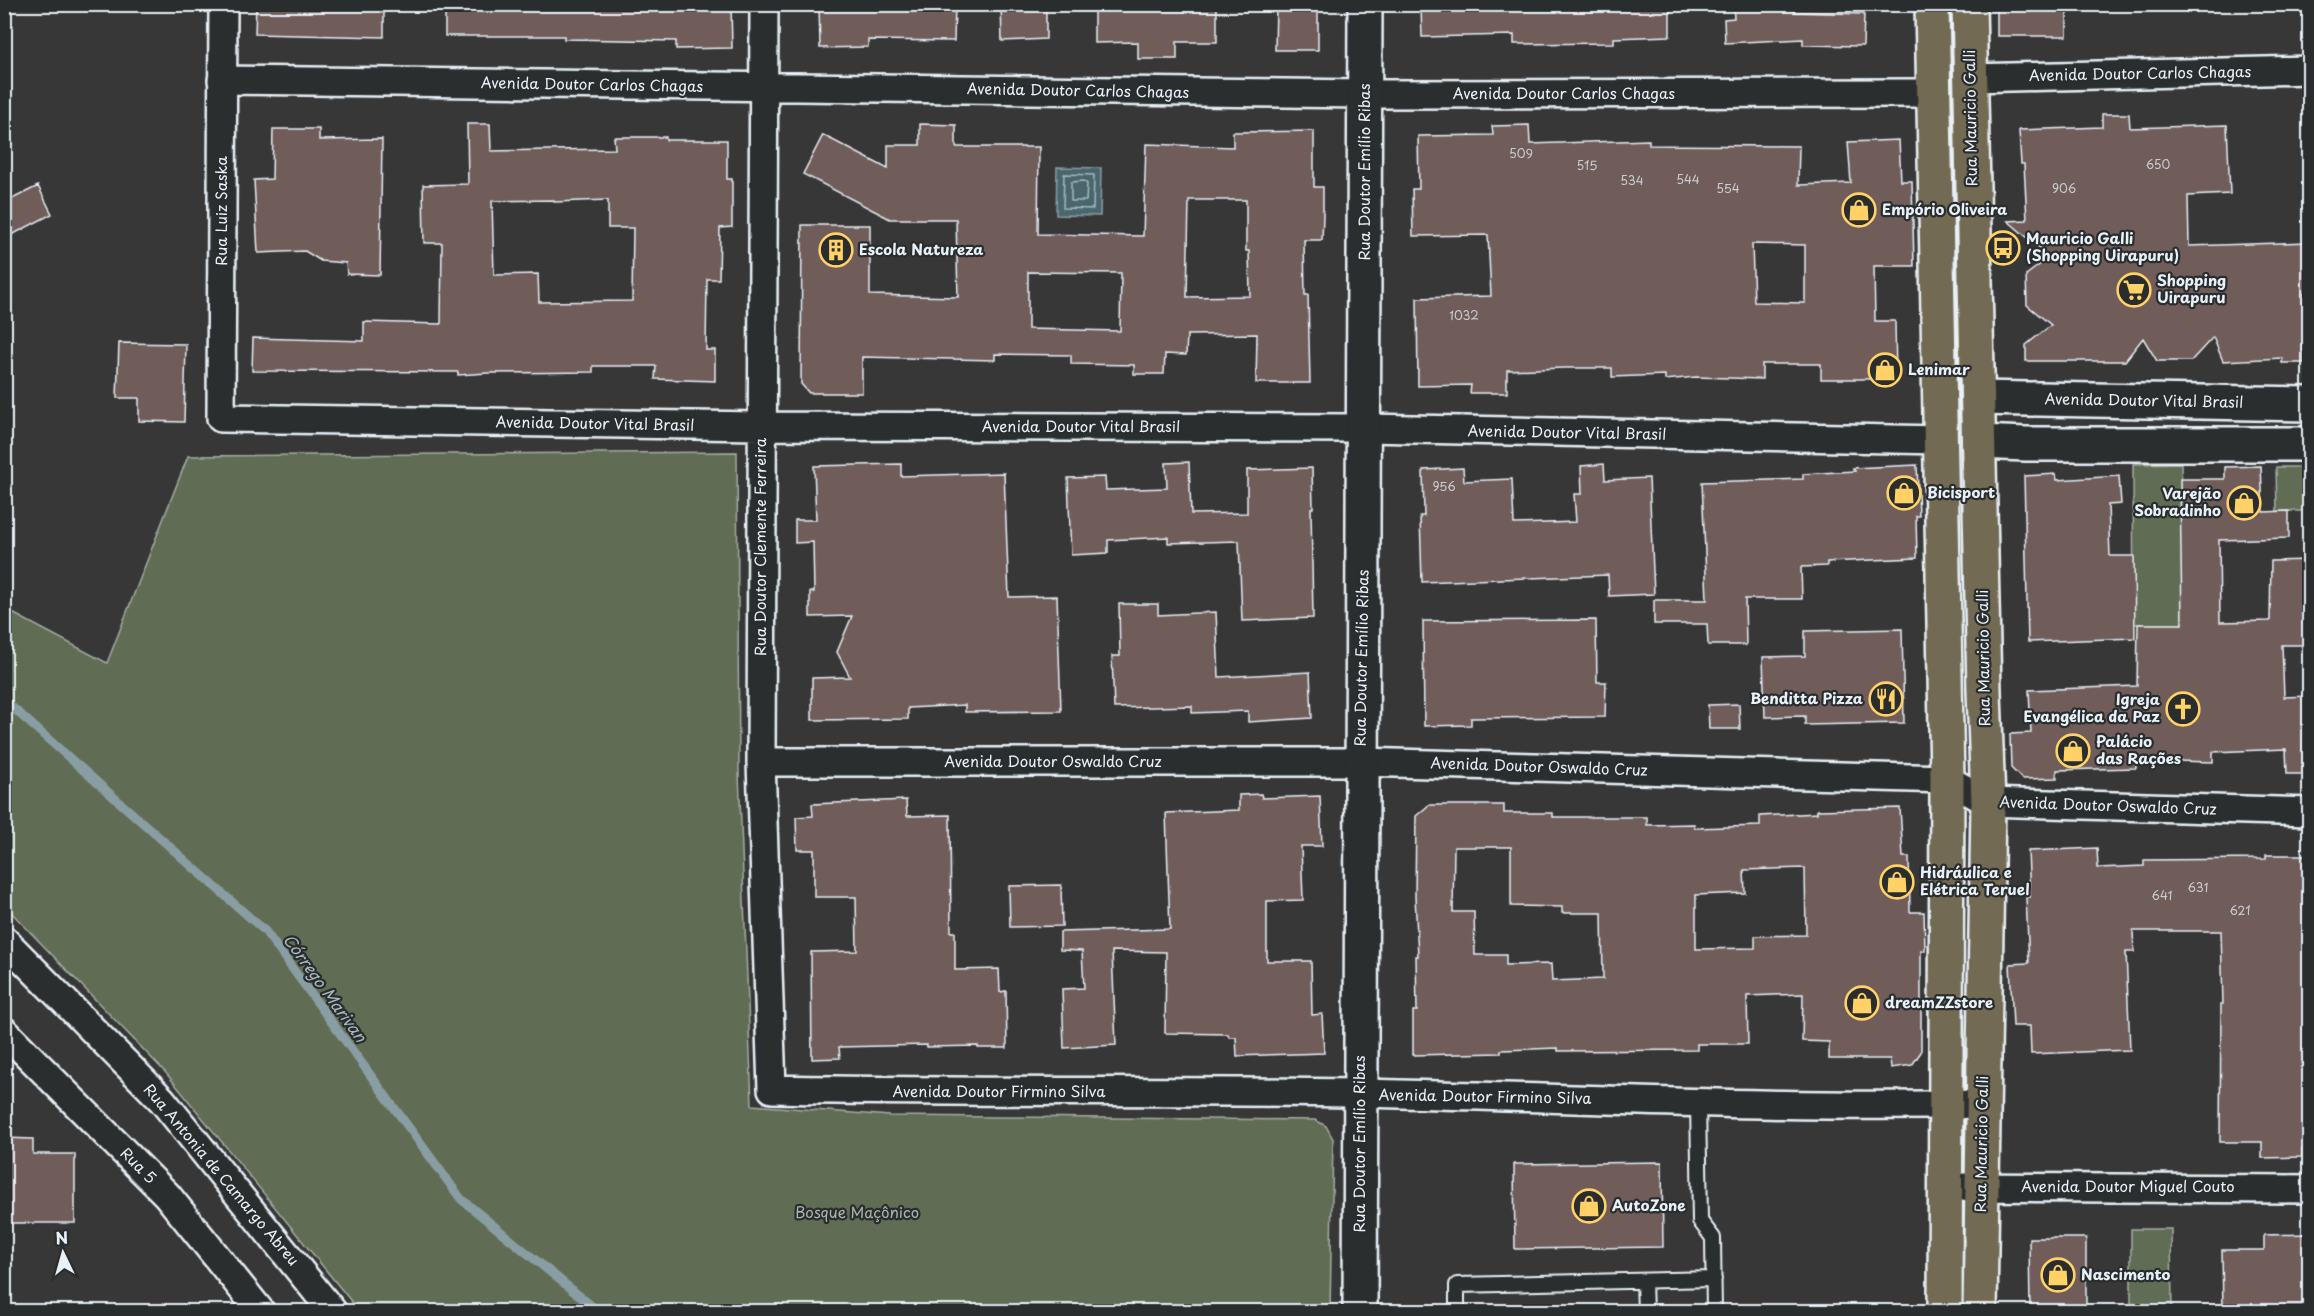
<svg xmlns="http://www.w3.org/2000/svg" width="2314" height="1316" font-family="'Playpen Sans',sans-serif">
<rect width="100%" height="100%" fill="#383737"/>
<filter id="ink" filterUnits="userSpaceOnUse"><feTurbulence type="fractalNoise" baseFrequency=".0167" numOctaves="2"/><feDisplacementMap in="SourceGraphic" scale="12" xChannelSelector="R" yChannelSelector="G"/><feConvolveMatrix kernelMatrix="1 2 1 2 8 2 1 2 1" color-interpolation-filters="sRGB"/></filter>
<g filter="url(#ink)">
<path fill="#616c52" stroke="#a4aea5" stroke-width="1.5" d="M737 452 739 773 752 1105 890 1116 1315 1120 1326 1126 1333 1139 1330 1311H359L166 1073 5 906V609L107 663 188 456Z
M2181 463 2182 624H2134L2133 464Z
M2276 467H2309V511H2277Z
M2131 1229H2171L2172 1311H2131Z"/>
<path fill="#49666c" stroke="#899ea4" stroke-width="1.5" d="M1057 167 1101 168 1100 216 1056 215Z"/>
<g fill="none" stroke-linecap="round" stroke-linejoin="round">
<path stroke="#a8b9c0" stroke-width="1.5" d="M1064 174 1094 175 1093 209 1063 208Z
M1084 181 1087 184 1086 201H1071V182Z"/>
<path stroke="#899ea4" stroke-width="9" d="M4 700 265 931 461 1199 599 1312"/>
</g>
<path fill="#6f5d5a" stroke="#e8f1f8" stroke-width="1.5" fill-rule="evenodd" d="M256 4H384V37L255 34Z
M445 4H731L732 48 676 49V41L564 39V36H445Z
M819 4H955L954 41 868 40V47L820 48Z
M1001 4H1046V39L1002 41Z
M1094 4H1217V42H1177V59H1138V42L1094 43Z
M1500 4H1670V36L1614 38V43L1514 44V35L1422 37 1421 8Z
M1733 4 1796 7 1795 12 1864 14 1863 46 1803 45V39L1725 43 1724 19 1734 18Z
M1997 4H2067V36H1997Z
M1276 6 1318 7V50H1275Z
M2102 114H2129L2130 128 2227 125 2230 194 2188 196 2189 246 2310 242V292L2304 293V363H2282V358L2223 361 2213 337 2191 361H2157L2143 338 2125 361H2026V345L2051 325 2027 305 2026 275 2050 257 2008 221 2027 220 2024 164H2021L2019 130 2102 127Z
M467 124H490L491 151 615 149 614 137H666V140H727V179H732V227L720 228 719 279H707L706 350H715V381L655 379 656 366H593V372L488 373 458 375V372L252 371 253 338 364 341V322L441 324 442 243H424L423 185 468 184ZM554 200V202L608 200V228H633L632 301 539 302 538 274 494 275 492 201Z
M920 124 956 125V147H1039L1038 234 1143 236 1146 144 1233 147V132L1314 131V187H1323V215L1322 240H1304L1305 295H1308L1310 383H1256L1257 334 1187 335 1186 355 1165 354 1164 374H1134V365L1071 364V355L995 354V360L862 357V393H809L801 384 802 225H870V295L958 297 956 219H890L803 174 823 135 888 169V145H920ZM1189 200H1246V251H1249L1250 296 1187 297ZM1028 272 1121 273 1120 331 1028 329Z
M1529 125 1530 144 1649 140V145L1799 146 1798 185 1851 183 1848 142 1899 140 1901 181H1912L1914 266H1874L1875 321H1895L1896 379H1821V364H1762V379L1696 377 1665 380V375L1612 377V368H1564L1507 370V393H1470L1471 385 1418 386 1417 298 1491 296 1488 235 1413 236 1412 189H1419L1418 136 1493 135 1492 126ZM1752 244 1805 245V303L1754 302Z
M273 129H319V140L382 139 380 275 347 274 346 263 321 261 305 251 258 253 254 180 272 179Z
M38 186 52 214 4 239V203Z
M119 343 186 344 184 422 139 421V398H117Z
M1189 462 1191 514 1247 513V470L1312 468 1313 508H1311L1313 618 1242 621 1239 541 1168 543V537L1108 540V553L1071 555 1068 478 1105 477 1106 490 1167 488 1166 463Z
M901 464V476L1004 473 1009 597 1057 596 1061 711 965 712V705L908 708V719L812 720V678L850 677 837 652 852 616 810 617V592H814L813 542 795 543V520H816L814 466Z
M1604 464 1605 480 1649 478 1654 594 1609 596 1608 575 1422 582 1420 516H1424L1423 470 1463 468 1464 481 1512 479 1514 524 1576 522 1574 494H1582L1581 466Z
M1917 465 1919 516H1916L1917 558 1827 562V566L1801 567 1802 599H1745L1746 645H1708L1707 624H1654V600H1707L1702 482 1803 479V474L1855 471 1853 468Z
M2261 466 2263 512 2289 511V538L2219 540 2220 622 2270 621 2271 561 2310 560V645H2282L2284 697 2310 696V774H2287L2286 749 2213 752V762L2136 760V768L2057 770V778L2022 779 2011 768 2010 734 2031 733 2029 690 2137 686 2138 624H2182L2180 479H2225V467Z
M2056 474 2057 480 2119 476 2121 504 2108 505 2110 556H2134L2135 638 2028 642 2024 476Z
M1119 604H1158V615L1216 612 1219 677 1310 672 1312 718 1248 722V711L1192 713V706L1114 708 1112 656H1120Z
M1596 620 1597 682H1606L1605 717 1471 718V725L1424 726 1423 621Z
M1902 629 1904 723 1805 725V716L1765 717 1763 657 1805 656V631Z
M1739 704 1740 729H1709L1708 705Z
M1261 794 1262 798 1320 796 1322 846H1301L1303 900 1267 901V961H1311L1312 1015 1322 1014 1324 1053 1237 1056 1236 1037H1229L1228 1034 1165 1033 1166 952 1112 951 1116 1045 1064 1048 1062 989 1084 988 1082 951 1060 950V932L1170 929 1166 813 1239 810V795Z
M906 800 907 816 950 815 951 932H955V970L999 969 1000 992 1006 991 1007 1048H978V1046L927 1047V1045L839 1047 840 1058 812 1059 811 952 857 951 856 897H814V850H797L796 817 813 816 812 804Z
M1429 805H1504V813H1553V817H1647V825L1694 824 1695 828 1760 826V816L1817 813V810L1900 808 1903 857H1909L1910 912H1924L1925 951H1921V1052L1912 1065 1891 1068 1890 1059H1829V1042L1802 1041 1803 994 1747 996 1748 1044H1697V1050L1558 1051V1048L1501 1050V1053L1413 1055V1011H1417L1416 956H1418L1415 896 1416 816ZM1454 847H1511V906L1562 907V913H1602L1603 979 1552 981 1551 964 1506 965V955H1475L1474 912H1453ZM1805 868 1806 935 1755 936V948L1696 949V895L1745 893 1744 870Z
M2097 848 2098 868 2144 866V860L2266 859V855H2310V1149H2302V1157L2262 1158V1142H2220L2221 1004H2223L2221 931H2133L2134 952H2126L2130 1050 2031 1054 2030 1026H2013L2010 964 2029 963 2026 897H2030L2028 851Z
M1061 885 1062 926 1010 927 1009 886Z
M4 1138 33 1139V1154H75V1223H4Z
M1662 1162 1663 1247 1515 1249 1514 1164Z
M2310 1234V1311H2223L2222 1250H2264V1235Z
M2029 1238H2086V1311H2030Z"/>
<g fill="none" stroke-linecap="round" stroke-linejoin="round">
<g stroke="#e8f1f8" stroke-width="18">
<path id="service" d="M1698 1102 1700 1221 1713 1238 1714 1312
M1644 1281 1645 1312
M1457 1312V1285L1714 1279"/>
</g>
<g stroke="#e8f1f8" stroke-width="32">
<path id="minor" d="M223 4 221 418 761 426 1365 428 1941 440
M764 4 761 762 772 1089C967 1093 1161 1090 1356 1093 1565 1097 1774 1109 1983 1104
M1970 78 2310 70
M222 80 1365 94 1934 93
M761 762H1361L1947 779 1988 802 2310 812
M4 940 162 1100 333 1312
M4 1031 167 1195 261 1312
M1946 1187 2310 1189"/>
</g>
<g stroke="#e8f1f8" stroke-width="38">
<path id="tertiary" d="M1978 398 2310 404
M1979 442 2026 444H2310
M1360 1312 1365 4"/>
</g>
<g stroke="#e8f1f8" stroke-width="38">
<path id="primary" d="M1932 4 1947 779 1945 1312
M1969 4 1984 691 1988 802 1980 1312"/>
</g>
<use href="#service" stroke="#2a2d2e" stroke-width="14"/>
<use href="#minor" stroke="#2a2d2e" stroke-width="27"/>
<use href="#tertiary" stroke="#2a2d2e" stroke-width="33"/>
<use href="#primary" stroke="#736b52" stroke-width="33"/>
</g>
</g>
<defs>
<g id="shop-ring" transform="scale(1.725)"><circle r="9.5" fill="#2a2d2e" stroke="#ffd166" stroke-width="1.5"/><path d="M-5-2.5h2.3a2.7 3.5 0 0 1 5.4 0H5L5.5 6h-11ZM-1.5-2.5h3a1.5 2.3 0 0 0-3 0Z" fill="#ffd166"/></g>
<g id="bus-ring" transform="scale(1.725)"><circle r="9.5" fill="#2a2d2e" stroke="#ffd166" stroke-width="1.5"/><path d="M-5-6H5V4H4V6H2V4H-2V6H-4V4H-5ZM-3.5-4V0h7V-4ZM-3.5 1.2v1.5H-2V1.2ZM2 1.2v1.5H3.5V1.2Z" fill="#ffd166"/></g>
<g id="building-ring" transform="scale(1.725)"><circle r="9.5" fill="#2a2d2e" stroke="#ffd166" stroke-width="1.5"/><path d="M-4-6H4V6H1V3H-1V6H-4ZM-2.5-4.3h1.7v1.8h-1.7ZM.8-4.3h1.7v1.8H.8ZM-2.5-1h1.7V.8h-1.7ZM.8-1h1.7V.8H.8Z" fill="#ffd166"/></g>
<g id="supermarket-ring" transform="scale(1.725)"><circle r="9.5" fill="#2a2d2e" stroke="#ffd166" stroke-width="1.5"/><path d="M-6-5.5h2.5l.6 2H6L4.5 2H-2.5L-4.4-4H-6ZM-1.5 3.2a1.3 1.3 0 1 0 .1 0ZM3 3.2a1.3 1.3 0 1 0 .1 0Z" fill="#ffd166"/></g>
<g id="restaurant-ring" transform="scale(1.725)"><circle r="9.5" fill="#2a2d2e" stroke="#ffd166" stroke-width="1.5"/><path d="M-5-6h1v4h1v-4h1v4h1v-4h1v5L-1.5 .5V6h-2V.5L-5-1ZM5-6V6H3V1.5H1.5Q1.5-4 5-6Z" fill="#ffd166"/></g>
<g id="church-ring" transform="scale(1.725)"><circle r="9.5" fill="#2a2d2e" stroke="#ffd166" stroke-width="1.5"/><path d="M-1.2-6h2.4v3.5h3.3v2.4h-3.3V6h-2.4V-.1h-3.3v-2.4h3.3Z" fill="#ffd166"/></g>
</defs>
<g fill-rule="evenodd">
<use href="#shop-ring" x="1859" y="210"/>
<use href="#bus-ring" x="2003" y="248"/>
<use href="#building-ring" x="836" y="250"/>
<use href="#supermarket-ring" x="2134" y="290"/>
<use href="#shop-ring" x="1885" y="370"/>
<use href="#shop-ring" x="1904" y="493"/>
<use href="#shop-ring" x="2244" y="503"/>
<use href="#restaurant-ring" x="1886" y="699"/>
<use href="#church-ring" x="2183" y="709"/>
<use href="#shop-ring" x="2073" y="751"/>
<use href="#shop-ring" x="1897" y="882"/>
<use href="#shop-ring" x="1862" y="1003"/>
<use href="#shop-ring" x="1589" y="1206"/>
<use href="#shop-ring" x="2058" y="1275"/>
</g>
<g text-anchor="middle" stroke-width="4.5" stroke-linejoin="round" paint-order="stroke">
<g font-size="12" fill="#caccd0">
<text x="1521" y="158">509</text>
<text x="2158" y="169">650</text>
<text x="1587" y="170">515</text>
<text x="1688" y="184">544</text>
<text x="1632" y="185">534</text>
<text x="1728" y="193">554</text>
<text x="2064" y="193">906</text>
<text x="1464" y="320">1032</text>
<text x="1444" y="491">956</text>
<text x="2198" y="892">631</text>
<text x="2162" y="900">641</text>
<text x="2240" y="915">621</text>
</g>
<g font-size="15" fill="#e8f1f8" stroke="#2a2d2e">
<text transform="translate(2140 74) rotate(-1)" y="5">Avenida Doutor Carlos Chagas</text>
<text transform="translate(592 85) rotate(1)" y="5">Avenida Doutor Carlos Chagas</text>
<text transform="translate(1078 91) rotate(1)" y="5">Avenida Doutor Carlos Chagas</text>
<text x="1564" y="99">Avenida Doutor Carlos Chagas</text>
<text transform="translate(1971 118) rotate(-91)" y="5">Rua Mauricio Galli</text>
<text transform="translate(1365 172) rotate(-90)" y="5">Rua Doutor Emílio Ribas</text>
<text transform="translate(222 211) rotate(-90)" y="5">Rua Luiz Saska</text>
<text transform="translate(2144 401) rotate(1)" y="5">Avenida Doutor Vital Brasil</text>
<text transform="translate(595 424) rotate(1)" y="5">Avenida Doutor Vital Brasil</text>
<text x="1081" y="432">Avenida Doutor Vital Brasil</text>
<text transform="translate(1567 433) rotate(1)" y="5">Avenida Doutor Vital Brasil</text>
<text transform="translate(761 547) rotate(-90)" y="5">Rua Doutor Clemente Ferreira</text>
<text transform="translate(1362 658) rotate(-89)" y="5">Rua Doutor Emílio Ribas</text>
<text transform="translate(1984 658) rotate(-91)" y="5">Rua Mauricio Galli</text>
<text x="1053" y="767">Avenida Doutor Oswaldo Cruz</text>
<text transform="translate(1539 767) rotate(2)" y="5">Avenida Doutor Oswaldo Cruz</text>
<text transform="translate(2108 806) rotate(2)" y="5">Avenida Doutor Oswaldo Cruz</text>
<text x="999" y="1097">Avenida Doutor Firmino Silva</text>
<text transform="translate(1485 1097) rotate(1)" y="5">Avenida Doutor Firmino Silva</text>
<text transform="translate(1360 1144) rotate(-90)" y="5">Rua Doutor Emílio Ribas</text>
<text transform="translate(1982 1144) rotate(-89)" y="5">Rua Mauricio Galli</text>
<text transform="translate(138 1166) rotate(45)" y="5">Rua 5</text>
<text transform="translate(221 1175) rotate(50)" y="5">Rua Antonia de Camargo Abreu</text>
<text x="2128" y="1192">Avenida Doutor Miguel Couto</text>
</g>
<g font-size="15" font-weight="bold" fill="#e8f1f8" stroke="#2a2d2e" text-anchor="start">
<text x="1882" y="215">Empório Oliveira</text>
<text x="2026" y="244">Mauricio Galli<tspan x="2026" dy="17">(Shopping Uirapuru)</tspan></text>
<text x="859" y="255">Escola Natureza</text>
<text x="2157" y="286">Shopping<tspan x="2157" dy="17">Uirapuru</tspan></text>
<text x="1908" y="375">Lenimar</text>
<text x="1927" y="498">Bicisport</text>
<text x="2221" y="499" text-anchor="end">Varejão<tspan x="2221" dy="17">Sobradinho</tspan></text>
<text x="1863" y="704" text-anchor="end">Benditta Pizza</text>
<text x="2160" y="705" text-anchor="end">Igreja<tspan x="2160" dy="17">Evangélica da Paz</tspan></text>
<text x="2096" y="747">Palácio<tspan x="2096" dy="17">das Rações</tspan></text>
<text x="1920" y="878">Hidráulica e<tspan x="1920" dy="17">Elétrica Teruel</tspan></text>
<text x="1885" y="1008">dreamZZstore</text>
<text x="1612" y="1211">AutoZone</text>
<text x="2081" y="1280">Nascimento</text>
</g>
<g font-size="15" fill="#abb5ad" stroke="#2a2d2e">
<text x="857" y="1218">Bosque Maçônico</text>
</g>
<g font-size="16" font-style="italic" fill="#a8b9c0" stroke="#2a2d2e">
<text transform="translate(325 988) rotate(54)" y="6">Córrego Marivan</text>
</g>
</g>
<rect width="2314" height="1316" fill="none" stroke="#2a2d2e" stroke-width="24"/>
<rect x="12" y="12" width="2290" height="1292" fill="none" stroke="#e8f1f8" stroke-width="2" filter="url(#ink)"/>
<g transform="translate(63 1253) rotate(355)" stroke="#2a2d2e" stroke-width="4.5" paint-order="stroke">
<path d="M0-4.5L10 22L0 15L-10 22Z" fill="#e8f1f8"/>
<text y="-9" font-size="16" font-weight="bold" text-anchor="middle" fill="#e8f1f8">N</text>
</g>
</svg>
